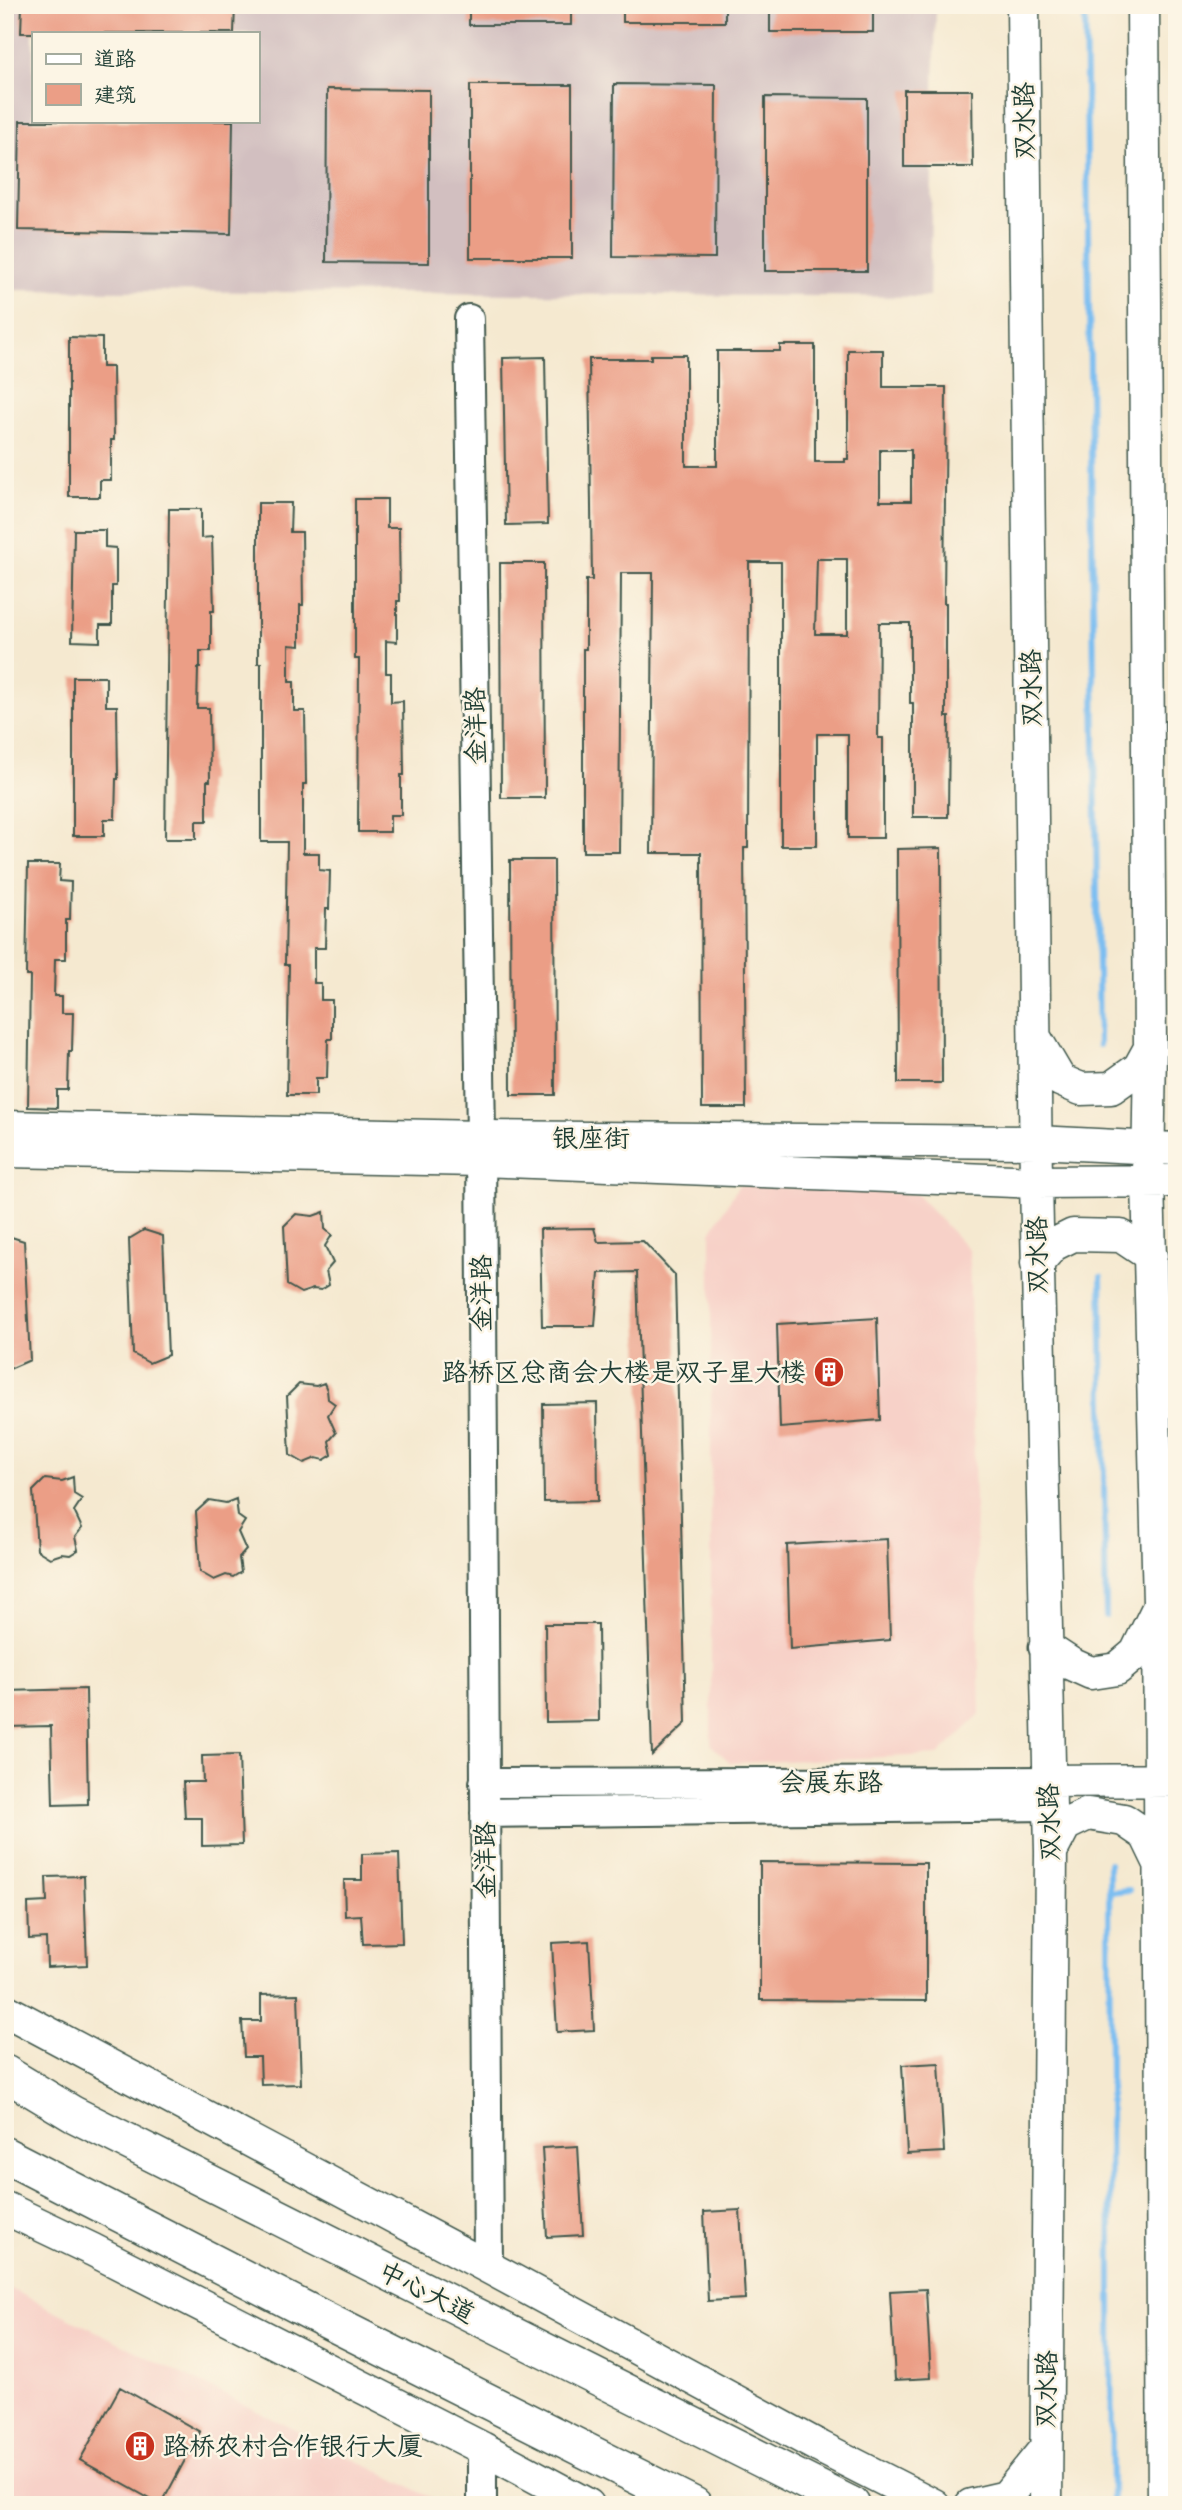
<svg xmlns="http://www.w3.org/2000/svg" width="1182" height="2510" font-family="Sriracha,'LXGW WenKai TC',sans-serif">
<rect width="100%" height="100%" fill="#fcf5e5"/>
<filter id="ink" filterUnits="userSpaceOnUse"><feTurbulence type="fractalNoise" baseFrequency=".0143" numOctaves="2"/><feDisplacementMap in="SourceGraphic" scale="14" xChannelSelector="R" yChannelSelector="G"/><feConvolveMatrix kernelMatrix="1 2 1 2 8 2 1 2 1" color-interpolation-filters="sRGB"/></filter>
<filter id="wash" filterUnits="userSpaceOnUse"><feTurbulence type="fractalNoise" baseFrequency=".00686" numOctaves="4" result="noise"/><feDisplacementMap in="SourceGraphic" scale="28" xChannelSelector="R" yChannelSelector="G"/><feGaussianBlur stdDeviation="1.57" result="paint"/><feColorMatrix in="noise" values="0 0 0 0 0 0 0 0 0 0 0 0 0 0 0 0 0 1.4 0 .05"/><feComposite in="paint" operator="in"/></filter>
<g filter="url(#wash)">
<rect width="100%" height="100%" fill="#f5e9d0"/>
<path fill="#f7d1c8" d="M739 1185 916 1194 969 1250 980 1715 938 1755 731 1763 711 1745V1232Z
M5 2286 432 2498 431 2505H5Z"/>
<path fill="#d2bfc0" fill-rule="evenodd" d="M5 5H936L929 297 5 290ZM33 33H257V121H33Z"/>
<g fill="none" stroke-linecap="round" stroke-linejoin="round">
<path stroke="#7bbef1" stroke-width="6" d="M1085 5 1099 1045
M1101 1277 1106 1616
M1109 1863 1112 2505
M1109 1892 1129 1890"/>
</g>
<g id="blocks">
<path fill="#eb9e86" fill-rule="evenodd" d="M22 5H235L234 33H21Z
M469 5H571V25H469Z
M623 5H725V22H623Z
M770 5H873V32H770Z
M614 84 716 85 715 258 613 257Z
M470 85H572V258H470Z
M327 89 429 90V263L326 262Z
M904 90H972L973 167H904Z
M765 97 867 98V271H765Z
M20 121H233L231 234 18 230Z
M69 337 102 338V367H113L114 440H111V480H100V497H69Z
M780 345H815V462H845V459H848V350H883V387H946L944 603H946V717H949L948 817H913V703H910V623H879L878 738H883V838H848V734H817V846H781V562H749L748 848H744L746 1108H702L701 853H651L653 573H621L619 852H583V649H586V580H592L589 359H651V355H686V466H717V351H780ZM880 450H911V501H880ZM817 559H847V634H815Z
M545 357 548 524 506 525 503 358Z
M355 499H387V528H399L400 601H397V642L386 641V673H391V702L403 701 404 775H401V815H390V832H358L359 659H355Z
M258 503H291L290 532H302L303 605H300V646L289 645V682H294V711H305L306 784H303V853H319V870L330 871 329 909H326L325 948H314V983H321V1000H332V1039H328L327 1078H316V1095H287L289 965H285L287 842H261V663H258Z
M169 509H201V538L212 537 214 611H211V651H200V668H198L197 708H209L210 781H207V821H196V839H165Z
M74 530H105V547L116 548V586H112V625H100V642L72 641Z
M500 563H544L545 798H501Z
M73 677H106V706H117L118 779H116L115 819H104V836H73Z
M941 848 942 1083H898L897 849Z
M510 860H554L555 1095H511Z
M28 864H60L59 881 71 882 70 920H66V959H55L54 996H62V1013H73L72 1051H69L68 1090H57V1108L28 1107 30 976H26Z
M324 1212 325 1229 332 1235 325 1246 333 1263 326 1271 329 1285 321 1290 313 1289 301 1293 287 1285 284 1226 296 1214 313 1216Z
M594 1228 598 1242 643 1241 675 1275 686 1723 652 1755 637 1272 599 1273 595 1326H542L540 1229Z
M144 1230 163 1236 168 1355 149 1363 133 1354 129 1239Z
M5 1235 24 1241 30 1360 5 1371Z
M877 1318 880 1420 780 1428 777 1324Z
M324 1383 327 1390 328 1399 335 1404 328 1415 336 1433 329 1441 332 1455 324 1460 316 1458 304 1463 290 1455 287 1396 299 1384 316 1386Z
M597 1403 598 1501 544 1502 543 1404Z
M73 1477 74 1494 82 1499 74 1511 82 1528 75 1537 78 1550 70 1555 62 1554 50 1558 37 1550 33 1491 45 1479 62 1481Z
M236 1499 238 1516 245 1521 238 1532 246 1550 239 1558 241 1572 233 1577 226 1575 214 1580 200 1572 196 1512 209 1500 226 1503Z
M887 1539 890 1640 790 1649 787 1545Z
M545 1624H598L599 1721 546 1722Z
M86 1689 88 1804 53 1805 51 1726 5 1727V1691Z
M239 1755 242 1845 202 1846V1818H185L183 1782H203L202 1756Z
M399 1853 402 1943 363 1944 361 1915 345 1916 344 1880H362V1854Z
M760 1862 926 1863V2001L760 2000Z
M84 1876 87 1965 47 1967 46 1938 29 1939 28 1903 47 1902 46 1877Z
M589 1941 594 2030 557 2032 552 1943Z
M298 1994 301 2084 261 2085 260 2057H244L242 2021H261V1995Z
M939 2063 944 2152 907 2154 902 2065Z
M578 2146 583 2235 547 2237 542 2148Z
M740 2210 745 2299 708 2301 704 2212Z
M926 2289 931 2378 895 2380 890 2291Z
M120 2387 200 2432 161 2505 80 2460Z"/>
</g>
</g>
<g filter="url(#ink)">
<use href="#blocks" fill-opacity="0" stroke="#3f574b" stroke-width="2"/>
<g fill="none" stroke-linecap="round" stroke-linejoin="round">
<g stroke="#3f574b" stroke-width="32">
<path id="tertiary" d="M469 319 481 1137 488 2267
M484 1783 1048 1781
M485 1813 1049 1806
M482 2505V2448"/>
</g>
<g stroke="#3f574b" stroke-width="35">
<path id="secondary" d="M1023 5 1036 1182 1051 1852 1046 2505
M1143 5 1150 1048 1148 1180 1159 1603 1164 2505
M1037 1041 1060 1080 1081 1089 1111 1088 1139 1068 1150 1048
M5 1127 481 1137 1037 1142 1177 1149
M5 1151 480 1160 1036 1182 1177 1181
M1037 1263 1053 1245 1073 1235 1121 1236 1151 1256
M1045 1647 1071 1664 1091 1673 1117 1669 1136 1653 1156 1612
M1048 1781 1177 1780
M1051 1852 1065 1825 1088 1814 1124 1820 1146 1835 1161 1866
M5 2010 488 2267 820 2447 934 2505
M5 2208 93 2250 482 2448 588 2505
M971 2505 1006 2497 1045 2449"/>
</g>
<g stroke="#3f574b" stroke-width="38">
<path id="primary" d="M5 2073 73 2114 852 2505
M5 2155 322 2318 694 2505"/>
</g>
<use href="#tertiary" stroke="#fff" stroke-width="28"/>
<use href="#secondary" stroke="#fff" stroke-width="32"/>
<use href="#primary" stroke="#fff" stroke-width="35"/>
</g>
</g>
<defs>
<g id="building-disc" transform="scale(1.575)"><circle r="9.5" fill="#c8321e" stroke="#fcf5e5"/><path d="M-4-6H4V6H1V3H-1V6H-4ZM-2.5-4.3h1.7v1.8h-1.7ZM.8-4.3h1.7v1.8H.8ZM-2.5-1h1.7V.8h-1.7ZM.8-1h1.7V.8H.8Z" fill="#fff"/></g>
</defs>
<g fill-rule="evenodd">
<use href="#building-disc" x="829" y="1372"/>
<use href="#building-disc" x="140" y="2446"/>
</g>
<g text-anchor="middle" stroke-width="5" stroke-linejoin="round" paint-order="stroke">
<g font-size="26" fill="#1f3d34" stroke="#fcf5e5">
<text transform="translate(1024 121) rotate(-91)" y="9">双水路</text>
<text transform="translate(1031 688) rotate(-91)" y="9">双水路</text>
<text transform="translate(475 726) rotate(-91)" y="9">金洋路</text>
<text x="591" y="1147">银座街</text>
<text transform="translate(1037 1255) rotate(-91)" y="9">双水路</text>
<text transform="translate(481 1293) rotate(-90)" y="9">金洋路</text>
<text x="831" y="1791">会展东路</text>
<text transform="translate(1049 1822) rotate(-92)" y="9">双水路</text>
<text transform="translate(485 1860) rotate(-90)" y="9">金洋路</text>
<text transform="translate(427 2292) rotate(27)" y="9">中心大道</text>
<text transform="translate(1046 2389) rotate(-89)" y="9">双水路</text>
</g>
<g font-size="26" fill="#1f3d34" stroke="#fcf5e5" text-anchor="end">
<text x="806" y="1381">路桥区总商会大楼是双子星大楼</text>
<text x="163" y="2455" text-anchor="start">路桥农村合作银行大厦</text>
</g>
</g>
<rect width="1182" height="2510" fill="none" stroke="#fcf5e5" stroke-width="28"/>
<rect x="32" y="32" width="228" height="91" fill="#fcf5e5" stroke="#a4ab9e" stroke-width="2"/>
<rect x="46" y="54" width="35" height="10" fill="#ffffff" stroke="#a4ab9e" stroke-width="2"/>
<text x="94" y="66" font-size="21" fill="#1f3d34">道路</text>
<rect x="46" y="84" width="35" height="21" fill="#eb9e86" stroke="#a4ab9e" stroke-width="2"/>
<text x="94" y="102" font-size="21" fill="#1f3d34">建筑</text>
</svg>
